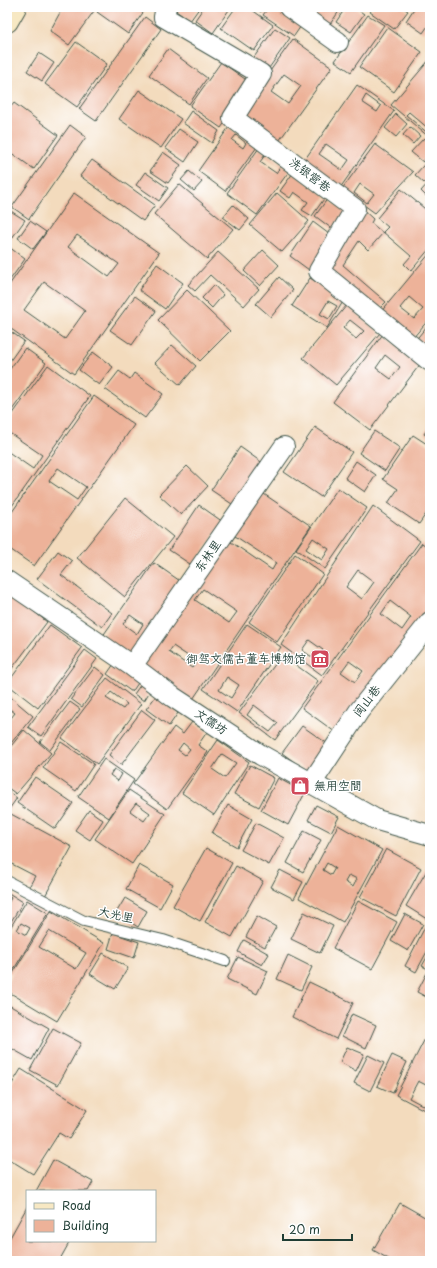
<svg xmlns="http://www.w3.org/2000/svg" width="437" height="1268" font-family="'Playpen Sans','LXGW WenKai TC',sans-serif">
<rect width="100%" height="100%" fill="#fff"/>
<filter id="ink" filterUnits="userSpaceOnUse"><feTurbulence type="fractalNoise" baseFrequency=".025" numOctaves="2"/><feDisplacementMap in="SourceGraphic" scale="8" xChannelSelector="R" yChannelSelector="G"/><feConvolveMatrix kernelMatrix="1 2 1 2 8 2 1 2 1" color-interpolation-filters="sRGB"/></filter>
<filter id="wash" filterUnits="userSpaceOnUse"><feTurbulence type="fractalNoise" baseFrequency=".012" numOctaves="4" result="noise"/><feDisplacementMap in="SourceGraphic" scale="16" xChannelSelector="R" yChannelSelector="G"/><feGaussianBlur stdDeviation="0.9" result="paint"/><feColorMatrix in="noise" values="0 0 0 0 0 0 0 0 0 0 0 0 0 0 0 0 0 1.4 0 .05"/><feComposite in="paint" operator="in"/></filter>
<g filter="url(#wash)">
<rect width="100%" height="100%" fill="#f3dbbd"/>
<g id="blocks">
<path fill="#edb299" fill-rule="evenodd" d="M63 7H97L69 45 50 31Z
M101 7H147L128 34 97 12Z
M179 7H200L190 21 176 11Z
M204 7H231L213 33 195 20Z
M236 7H248L273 25 254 51 221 28Z
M253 7H265L261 12Z
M269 7H279L303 23 294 36 263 15Z
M318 7H342L328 27 311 16Z
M346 7H354L364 14 351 32 336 22Z
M373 7H402L408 11 394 29 370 12Z
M415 7H430V23L423 33 406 21Z
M368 15 384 25 351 72 335 61Z
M145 17 161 29 96 121 79 109Z
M387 27 422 52 394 92 359 67Z
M275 28 290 38 267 71 252 60Z
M293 39 332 67 279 141 240 113ZM284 74 301 86 288 104 271 92Z
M76 42 107 64 77 107 45 84Z
M168 49 207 78 189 104 149 75Z
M39 53 54 63 42 81 27 71Z
M430 59V130L409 112 406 115 430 135V138L391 105Z
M221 62 252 84 221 128 190 106Z
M357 85 394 111 340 188 303 162ZM366 95 381 106 377 112 362 102ZM326 144 349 160 342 170 319 154Z
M139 90 181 119 161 148 119 119Z
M14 103 58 135 34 169 7 150V112Z
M191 111 219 131 212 143 183 123Z
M396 114 407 124 396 137 385 128Z
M70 125 86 137 29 219 12 207Z
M229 127 257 147 225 191 198 171ZM236 135 246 143 243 148 232 140Z
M410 127 420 136 413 144 403 135Z
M179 129 198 142 185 162 165 148Z
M424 138 430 143V153L423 162 411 152Z
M375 144 413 172 375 213 342 189ZM360 184 374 194 367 203 354 193Z
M259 148 290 170 257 215 227 193ZM265 155 281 166 276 173 260 162Z
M163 152 181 165 168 183 150 171Z
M430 158V177L424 183 415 175Z
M92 160 155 205 143 221 80 176Z
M189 171 202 182 194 191 181 180Z
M145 172 168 188 159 201 136 185Z
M293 173 326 196 312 216 302 210 308 202 294 192 290 198 280 191Z
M430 181V192L428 194 430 200 421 191Z
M179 184 233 229 207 259 154 214Z
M401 189 430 213V248L411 271 404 264 411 256 383 232 388 227 377 218Z
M74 193 159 253 74 374 7 326V288ZM77 235 119 264 109 277 68 247ZM44 282 85 311 65 339 24 310Z
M277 193 309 221 282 252 250 225Z
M328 198 348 213 335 231 315 216Z
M233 205 249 219 240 230 223 217Z
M359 206 373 219 371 223 383 233 368 250 359 241 343 265 386 302 377 311 324 267Z
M9 210 25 220 7 245V213Z
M30 221 46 232 33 249 18 238Z
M313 222 333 237 309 270 290 256Z
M9 247 25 259 7 284V250Z
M263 250 279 265 260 286 244 271Z
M218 252 259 289 244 306 210 275 195 291 188 285Z
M430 253V318L412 339 380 313ZM409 297 423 309 414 319 400 308Z
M157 264 183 283 165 309 139 290Z
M279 277 293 290 271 317 256 304Z
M310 278 344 300 327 328 292 306ZM328 301 337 306 329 319 320 314Z
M214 285 223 295 212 308 202 298Z
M187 290 230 331 200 361 158 320Z
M135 296 156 311 132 345 110 330Z
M347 305 380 333 336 385 303 358ZM350 320 364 331 356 339 343 328Z
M427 326 430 329V355L414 342Z
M7 329 24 341 7 365Z
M383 334 421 363 370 430 333 402ZM385 355 400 367 391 379 376 368Z
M172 345 196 366 180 385 155 363Z
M25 348 46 363 7 417V373Z
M93 352 113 367 99 385 79 370Z
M48 365 90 396 7 513V451L33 469 42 455 8 432 7 434V422Z
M119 371 130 379 134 373 163 394 145 418 105 389Z
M94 396 134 425 34 566 7 547V519ZM58 468 86 487 77 500 49 481Z
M430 425V438L424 434Z
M315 427 352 452 321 497 284 472Z
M374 431 400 448 385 471 359 453Z
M413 435 430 446V508L419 524 388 503 398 489 383 479Z
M240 447 264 464 235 506 211 490Z
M356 461 376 475 365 492 345 478Z
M187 466 208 486 181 515 159 495Z
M338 488 367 508 325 569 296 549ZM313 538 329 549 322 560 306 549Z
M258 490 311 526 191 702 138 666ZM235 536 276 563 272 570 231 542ZM203 589 237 612 229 623 195 600ZM173 646 197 662 192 668 169 652Z
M125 498 173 537 125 597 77 558Z
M199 505 223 522 193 566 169 550Z
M373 506 420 541 322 675 281 645ZM358 570 374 582 362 599 346 587ZM309 640 323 650 316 660 302 650Z
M422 543 430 549V611L335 732 302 708ZM390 601 411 617 402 630 381 614ZM349 661 363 671 355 682 341 672Z
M58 551 72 561 61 575 112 613 102 627 37 579Z
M295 554 323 574 277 642 249 622Z
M154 563 183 583 131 658 102 637ZM130 615 143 624 137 634 123 624Z
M7 590 47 622 7 675Z
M247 624 281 647 237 712 203 689ZM227 677 239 685 231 698 219 690Z
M50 625 82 648 38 708 7 684Z
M85 650 97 659 41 736 28 727Z
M282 655 318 681 275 740 239 713ZM254 705 278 723 270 732 247 715Z
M114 664 138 683 132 692 107 674Z
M95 667 105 675 82 707 71 699Z
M107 678 141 704 97 764 62 738ZM111 692 127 704 123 709 106 698Z
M141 684 150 691 144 701 134 694Z
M7 694 33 716 7 748V723L15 713 7 707Z
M156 696 178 713 169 726 146 709Z
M70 702 80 709 50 750 40 742Z
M142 710 155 720 121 765 109 755Z
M192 722 207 732 198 745 208 752 167 809 133 784 174 727 183 734ZM183 743 190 749 185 755 178 750Z
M302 726 328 744 308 772 282 753Z
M24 730 51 753 16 794 7 787V751Z
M218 740 249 762 214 815 182 793ZM222 754 236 763 225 778 212 769Z
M61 742 94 764 76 791 43 768Z
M104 759 134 780 109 818 78 797ZM114 769 122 774 118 781 110 775Z
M250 765 274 778 259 807 234 794Z
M35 777 73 803 55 829 17 803Z
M278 778 305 793 288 825 261 810Z
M129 790 165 814 132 864 95 839ZM136 803 150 813 144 821 130 811Z
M7 791 17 798 7 812Z
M228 805 252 819 237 847 212 833Z
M316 805 339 817 331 832 308 820Z
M89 810 103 820 90 840 75 830Z
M11 814 72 847 45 896 29 887 35 876 8 862 7 864V821Z
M256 823 284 838 269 865 241 850Z
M338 825 382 850 343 922 299 898ZM327 863 335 868 331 875 323 870ZM349 875 357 879 353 887 345 882Z
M304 831 321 840 303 872 287 863Z
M206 848 232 863 200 921 173 906Z
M386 849 421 868 396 916 360 897Z
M139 865 173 884 160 908 126 889Z
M430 865V921L406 906Z
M236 866 263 881 232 937 205 922Z
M280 870 303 882 294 899 271 887Z
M7 892 23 902 7 928V905L11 898 7 895Z
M125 898 147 911 138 927 116 913Z
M27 900 48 913 11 974 7 972V933ZM21 923 30 928 26 935 17 930Z
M358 901 397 922 372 969 333 948Z
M51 911 104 943 57 1021 7 991V983ZM49 931 86 953 76 969 39 947Z
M304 912 333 926 320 953 291 939Z
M405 914 423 924 408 951 391 941Z
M257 916 276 927 265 947 246 937Z
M425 927 430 930V946L416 972 405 966Z
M113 933 139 942 134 958 108 949Z
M244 940 269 954 262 965 238 952Z
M430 952V970L422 966Z
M103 953 128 968 115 989 90 974Z
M288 955 312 967 301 990 277 979Z
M238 957 268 971 257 994 227 979Z
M427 973 430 975V999L417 992Z
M309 982 353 1003 336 1039 292 1017Z
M7 1004 49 1028 32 1060 7 1046Z
M352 1014 376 1025 366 1048 342 1036Z
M53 1028 81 1043 58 1085 30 1070Z
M430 1029V1087L418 1081 409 1098 428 1108 430 1103V1113L396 1095Z
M347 1047 364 1054 356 1071 340 1062Z
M368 1055 384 1063 370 1091 354 1083Z
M392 1055 407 1062 393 1093 377 1086Z
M21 1069 87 1110 69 1139 59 1133 33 1174 7 1158V1092Z
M53 1160 93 1182 88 1191H36Z
M400 1203 430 1220V1261H392L373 1250Z
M27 1207V1241H66L69 1243 59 1261H7V1243Z"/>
</g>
</g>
<g filter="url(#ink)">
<use href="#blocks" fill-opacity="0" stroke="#3f5549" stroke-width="1"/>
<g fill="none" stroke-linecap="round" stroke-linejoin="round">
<g stroke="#3f5549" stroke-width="12">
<path id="lane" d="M7 881 84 921 163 940 225 961"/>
</g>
<g stroke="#3f5549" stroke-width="22">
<path id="street" d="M166 7 164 17 261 74 233 118 355 209 319 271 430 361
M289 7 338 42
M7 581 132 666 173 697 261 755 377 820 430 835
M132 666 284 447
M311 784 359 711 430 622"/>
</g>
<g stroke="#3f5549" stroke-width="24">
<path id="secondary" d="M7 21 15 7"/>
</g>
<use href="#lane" stroke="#fff" stroke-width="10"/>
<use href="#street" stroke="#fff" stroke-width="20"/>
<use href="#secondary" stroke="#f7e8c3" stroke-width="22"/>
</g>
</g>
<defs>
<g id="museum-square" transform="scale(1)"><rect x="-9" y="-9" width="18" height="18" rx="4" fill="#d1495b" stroke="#fff"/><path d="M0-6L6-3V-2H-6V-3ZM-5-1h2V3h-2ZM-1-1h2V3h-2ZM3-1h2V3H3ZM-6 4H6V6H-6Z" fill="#fff"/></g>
<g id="shop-square" transform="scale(1)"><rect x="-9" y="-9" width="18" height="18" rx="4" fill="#d1495b" stroke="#fff"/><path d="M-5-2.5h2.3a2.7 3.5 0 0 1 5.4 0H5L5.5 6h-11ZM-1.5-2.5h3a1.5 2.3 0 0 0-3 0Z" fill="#fff"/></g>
</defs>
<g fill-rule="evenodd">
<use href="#museum-square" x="320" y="659"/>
<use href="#shop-square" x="300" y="786"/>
</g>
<g text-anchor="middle" stroke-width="3" stroke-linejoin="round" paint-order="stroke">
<g font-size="12" fill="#1f3d34" stroke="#fff">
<text transform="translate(310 175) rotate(37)" y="4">洗银营巷</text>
<text transform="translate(208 556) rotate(-55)" y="4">东林里</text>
<text transform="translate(367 701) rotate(-52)" y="4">闽山巷</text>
<text transform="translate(211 722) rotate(33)" y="4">文儒坊</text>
<text transform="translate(116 915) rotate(13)" y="4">大光里</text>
</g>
<g font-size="12" fill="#1f3d34" stroke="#fff" text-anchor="end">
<text x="306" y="663">御驾文儒古董车博物馆</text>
<text x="314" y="790" text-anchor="start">無用空間</text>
</g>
</g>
<rect width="437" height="1268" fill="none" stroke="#fff" stroke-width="24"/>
<rect x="26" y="1190" width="130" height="52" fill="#ffffff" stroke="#a5b1ae"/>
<rect x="34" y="1203" width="20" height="6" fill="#f7e8c3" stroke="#a5b1ae"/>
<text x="62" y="1210" font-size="12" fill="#1f3d34">Road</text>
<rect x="34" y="1220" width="20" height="12" fill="#edb299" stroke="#a5b1ae"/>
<text x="62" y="1230" font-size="12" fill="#1f3d34">Building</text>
<path d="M283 1234v6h69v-6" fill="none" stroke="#1f3d34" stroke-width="2"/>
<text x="289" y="1234" font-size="12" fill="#1f3d34" stroke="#ffffff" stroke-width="3" paint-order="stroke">20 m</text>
</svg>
